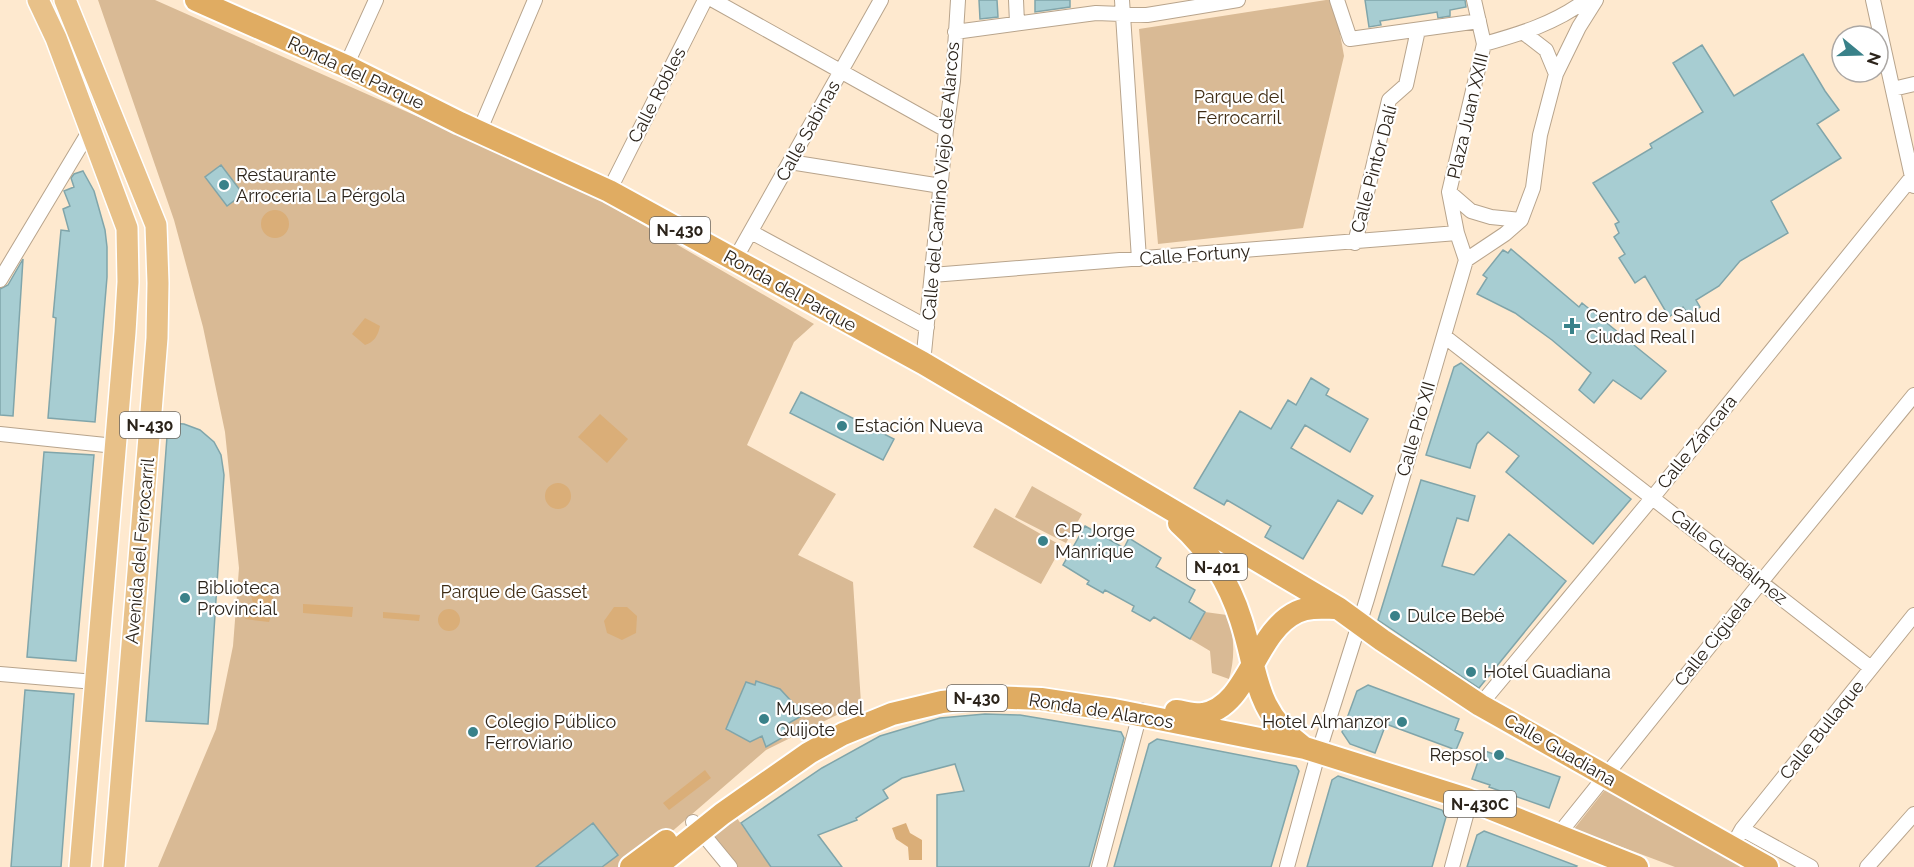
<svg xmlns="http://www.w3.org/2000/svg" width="1914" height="867" font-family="Raleway,sans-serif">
<rect width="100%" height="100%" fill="#fee9cf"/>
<path fill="#d9ba95" d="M98 0H155L583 190 814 324 794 342 747 445 836 494 798 555 853 582 861 703 766 750 631 867H158L216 729 233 646 239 568 225 432 203 327 174 220Z
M1326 0H1334L1344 56 1303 228 1158 244 1139 29Z
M1032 486 1082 514 1066 543 1015 517Z
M995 508 1062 546 1041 584 973 547Z
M1205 612 1227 615C1235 635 1235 659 1229 679L1212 673 1210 651 1190 639Z
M1608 786 1748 867H1675L1574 829Z
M730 808 771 867H724L700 831Z"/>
<path fill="#daae78" d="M261 224a14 14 0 1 1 28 0a14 14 0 1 1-28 0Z
M365 318 380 326C378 336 374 342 365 345L352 334Z
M600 414 628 439 607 463 578 437Z
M545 496a13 13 0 1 1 26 0a13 13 0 1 1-26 0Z
M249 588 270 589 275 603 269 622 245 619 253 603Z
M303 604 353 607 352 617 303 613Z
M614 607H627L637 616 636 633 622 640 607 633 604 621Z
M438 620a11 11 0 1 1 22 0a11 11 0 1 1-22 0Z
M383 612 420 615 419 621 383 618Z
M705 770 711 778 669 810 663 803Z
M906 823 910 833 922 840V860H909L908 847 896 839 892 828Z"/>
<path fill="#a7cdd2" stroke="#80a5aa" stroke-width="1.5" d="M979 0H997L998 17 980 19Z
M1035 0H1070V7L1035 12Z
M1365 0H1465L1466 7 1450 10V16L1438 18 1437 12 1380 21 1381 25 1369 27Z
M1702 45 1734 96 1803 54 1825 91 1839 110 1817 124 1841 158 1771 201 1788 233 1740 261 1719 286 1696 300 1700 307 1689 315 1683 307 1669 317 1645 276 1635 283 1619 258 1625 254 1614 237 1619 233 1615 224 1619 222 1593 183 1652 148 1650 144 1703 112 1673 63Z
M221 165 243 194 227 206 205 177Z
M83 171 94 191 105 230 107 247V277L95 422 48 418 56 318 53 317 61 230 69 231 63 209 70 206 64 191 74 187 71 178 74 174Z
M1511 249 1579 307 1582 303 1666 371 1641 399 1613 380 1594 403 1579 390 1591 373 1552 340 1515 313 1477 294 1487 278 1483 275 1503 250 1508 253Z
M23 259 13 416 0 415V289L8 285Z
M1461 363 1631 499 1593 544 1506 472 1519 456 1488 432 1477 444 1470 468 1426 455 1454 367Z
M1311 378 1329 389 1326 395 1368 419 1350 452 1305 425 1291 448 1373 496 1362 514 1338 500 1303 559 1265 537 1271 526 1227 500 1224 505 1194 488 1240 411 1271 429 1288 400 1296 405Z
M801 392 894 439 883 460 790 413Z
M168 423 184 424 200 430 214 442 221 455 224 475 208 724 146 721Z
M44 452 94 455 76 661 27 657Z
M1421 480 1475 496 1468 521 1457 518 1442 566 1474 575 1509 534 1566 581 1479 688 1378 620Z
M1085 526 1124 548 1129 538 1161 558 1156 567 1195 590 1189 602 1205 612 1190 639 1154 617 1150 621 1132 611 1134 606 1105 590 1103 593 1087 584 1089 581 1063 565Z
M756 681 780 689 794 704 810 711 782 727 792 732 766 747 762 736 750 742 726 729 746 682 755 685Z
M1368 685 1459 719 1455 730 1463 733 1456 750 1386 724 1375 753 1350 744 1342 732 1357 691Z
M25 690 74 694 61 867H11Z
M985 714 1020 715 1121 732 1124 738 1089 867H937V795L964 791 955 764 902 778 883 790 888 798 856 818 857 820 818 835 842 867H771L741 823 822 768 880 736 940 718Z
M1157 739 1296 766 1299 771 1271 867H1114L1149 744Z
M1482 750 1560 777 1549 808 1489 787 1490 785 1472 779Z
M1338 776 1442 810 1446 817 1432 867H1307L1332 780Z
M593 823 618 855 602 867H536Z
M1484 831 1577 866 1576 867H1467L1477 835Z"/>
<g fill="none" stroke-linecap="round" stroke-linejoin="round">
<g stroke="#b8a48c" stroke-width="16">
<path id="minor" d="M713 0 946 130
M1016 0 1017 23
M1122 0 1139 259
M1337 0 1350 39 1479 21
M1873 0 1914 186
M955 32 1096 13 1147 15 1238 0
M1524 33 1546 50 1556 74
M1484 44C1520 34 1556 23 1586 0
M346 66 376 0
M1893 89 1914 84
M479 132 535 0
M790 162 941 186
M609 191 705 0
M1449 192 1471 211 1491 217 1521 220
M751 232 927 327
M1355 243 1389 100 1406 85 1418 30
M1466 260 1505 234 1521 220 1533 188 1540 135 1556 74 1579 27 1596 0
M1466 260 1457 233 1449 192 1484 44 1474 0
M734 261 881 0
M932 275 1457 233
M0 280 90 130
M1444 336 1871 668
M923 363 946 130 953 81 958 0
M0 434 115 446
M0 674 95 682
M1480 705 1653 497 1912 177
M693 822 730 867
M1742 829 1811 867
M1558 835 1761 582 1914 395
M1732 847 1742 829 1914 615
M1099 867 1141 710
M1287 867 1318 754 1367 599 1466 260
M1452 867 1467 812V799
M1867 867 1914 814"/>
</g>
<g stroke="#fff" stroke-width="24">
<path id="primary" d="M38 0 56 38 127 228 128 282 125 332 80 867
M65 0 156 225 158 283 157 338 114 867"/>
</g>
<g stroke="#fff" stroke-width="26">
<path id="trunk" d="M196 0 346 66 460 123 609 191 923 363 1338 608 1382 640 1480 705 1767 867
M1179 523C1209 550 1229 582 1241 620 1258 672 1253 710 1302 746
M1176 711C1185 712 1194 715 1203 714 1249 706 1254 632 1297 612 1310 606 1324 608 1338 608
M631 867 666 841
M656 867 722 814 809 753 843 734 892 714 942 702 988 697 1041 699 1114 710 1305 748 1467 799 1637 867"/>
</g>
<use href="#minor" stroke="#fff" stroke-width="14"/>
<use href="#primary" stroke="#e8c189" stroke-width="21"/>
<use href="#trunk" stroke="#e0ac62" stroke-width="22"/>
</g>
<g fill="#398189" stroke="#fff" stroke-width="2">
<circle cx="224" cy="185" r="6"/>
<path d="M1569 317h6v6h6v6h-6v6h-6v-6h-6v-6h6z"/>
<circle cx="842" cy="426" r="6"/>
<circle cx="1043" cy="541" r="6"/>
<circle cx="185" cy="598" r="6"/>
<circle cx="1395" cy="616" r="6"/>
<circle cx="1471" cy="672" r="6"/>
<circle cx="764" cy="719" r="6"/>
<circle cx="1402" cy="722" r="6"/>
<circle cx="473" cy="732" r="6"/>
<circle cx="1499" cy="755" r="6"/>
</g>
<g text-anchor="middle" stroke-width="4.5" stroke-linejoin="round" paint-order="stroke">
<g fill="#fff" stroke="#6b665f" stroke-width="1.5">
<rect x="650" y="217" width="60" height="26" rx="4.5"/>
<rect x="120" y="412" width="60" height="26" rx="4.5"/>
<rect x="1187" y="554" width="60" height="26" rx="4.5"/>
<rect x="947" y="685" width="60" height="26" rx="4.5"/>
<rect x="1444" y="791" width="72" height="26" rx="4.5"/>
</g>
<g font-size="16" font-weight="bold" fill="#2c241b">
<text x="680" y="236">N-430</text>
<text x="150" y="431">N-430</text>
<text x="1217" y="573">N-401</text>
<text x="977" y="704">N-430</text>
<text x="1480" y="810">N-430C</text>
</g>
<g font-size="18" fill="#2c241b" stroke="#fff">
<text transform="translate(356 73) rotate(25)" y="6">Ronda del Parque</text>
<text transform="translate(657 95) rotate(-63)" y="6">Calle Robles</text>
<text transform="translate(1468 116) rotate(-77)" y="6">Plaza Juan XXIII</text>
<text transform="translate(808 131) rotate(-61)" y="6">Calle Sabinas</text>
<text transform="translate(1374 169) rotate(-75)" y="6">Calle Pintor Dalí</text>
<text transform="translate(941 181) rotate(-85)" y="6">Calle del Camino Viejo de Alarcos</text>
<text transform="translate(1195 255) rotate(-4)" y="6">Calle Fortuny</text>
<text transform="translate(790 291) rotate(29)" y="6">Ronda del Parque</text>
<text transform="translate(1416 429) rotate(-74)" y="6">Calle Pío XII</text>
<text transform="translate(1697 442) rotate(-51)" y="6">Calle Záncara</text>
<text transform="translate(140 551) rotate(-85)" y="6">Avenida del Ferrocarril</text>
<text transform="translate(1729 557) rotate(38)" y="6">Calle Guadálmez</text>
<text transform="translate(1713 641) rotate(-51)" y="6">Calle Cigüela</text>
<text transform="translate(1101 711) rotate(9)" y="6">Ronda de Alarcos</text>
<text transform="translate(1822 730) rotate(-51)" y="6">Calle Bullaque</text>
<text transform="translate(1560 750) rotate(30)" y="6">Calle Guadiana</text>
</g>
<g font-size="18" fill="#3f2c14" stroke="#fff">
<text x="1239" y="103">Parque del<tspan x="1239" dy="21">Ferrocarril</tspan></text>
<text x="514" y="598">Parque de Gasset</text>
</g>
<g font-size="18" fill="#2c241b" stroke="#fff" text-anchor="start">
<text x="236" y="181">Restaurante<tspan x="236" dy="21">Arroceria La Pérgola</tspan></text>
<text x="1586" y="322">Centro de Salud<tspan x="1586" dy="21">Ciudad Real I</tspan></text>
<text x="854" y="432">Estación Nueva</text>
<text x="1055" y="537">C.P. Jorge<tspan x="1055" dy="21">Manrique</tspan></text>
<text x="197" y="594">Biblioteca<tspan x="197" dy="21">Provincial</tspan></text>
<text x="1407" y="622">Dulce Bebé</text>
<text x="1483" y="678">Hotel Guadiana</text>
<text x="776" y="715">Museo del<tspan x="776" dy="21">Quijote</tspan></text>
<text x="485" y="728">Colegio Público<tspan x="485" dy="21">Ferroviario</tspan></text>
<text x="1390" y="728" text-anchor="end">Hotel Almanzor</text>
<text x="1487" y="761" text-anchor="end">Repsol</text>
</g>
</g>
<g transform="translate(1860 54) rotate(109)"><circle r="28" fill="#ffffff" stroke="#aba7a4" stroke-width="1.5"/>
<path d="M0-4.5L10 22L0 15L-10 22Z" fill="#398189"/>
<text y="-9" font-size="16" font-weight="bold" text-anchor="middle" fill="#2c241b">N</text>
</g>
</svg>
